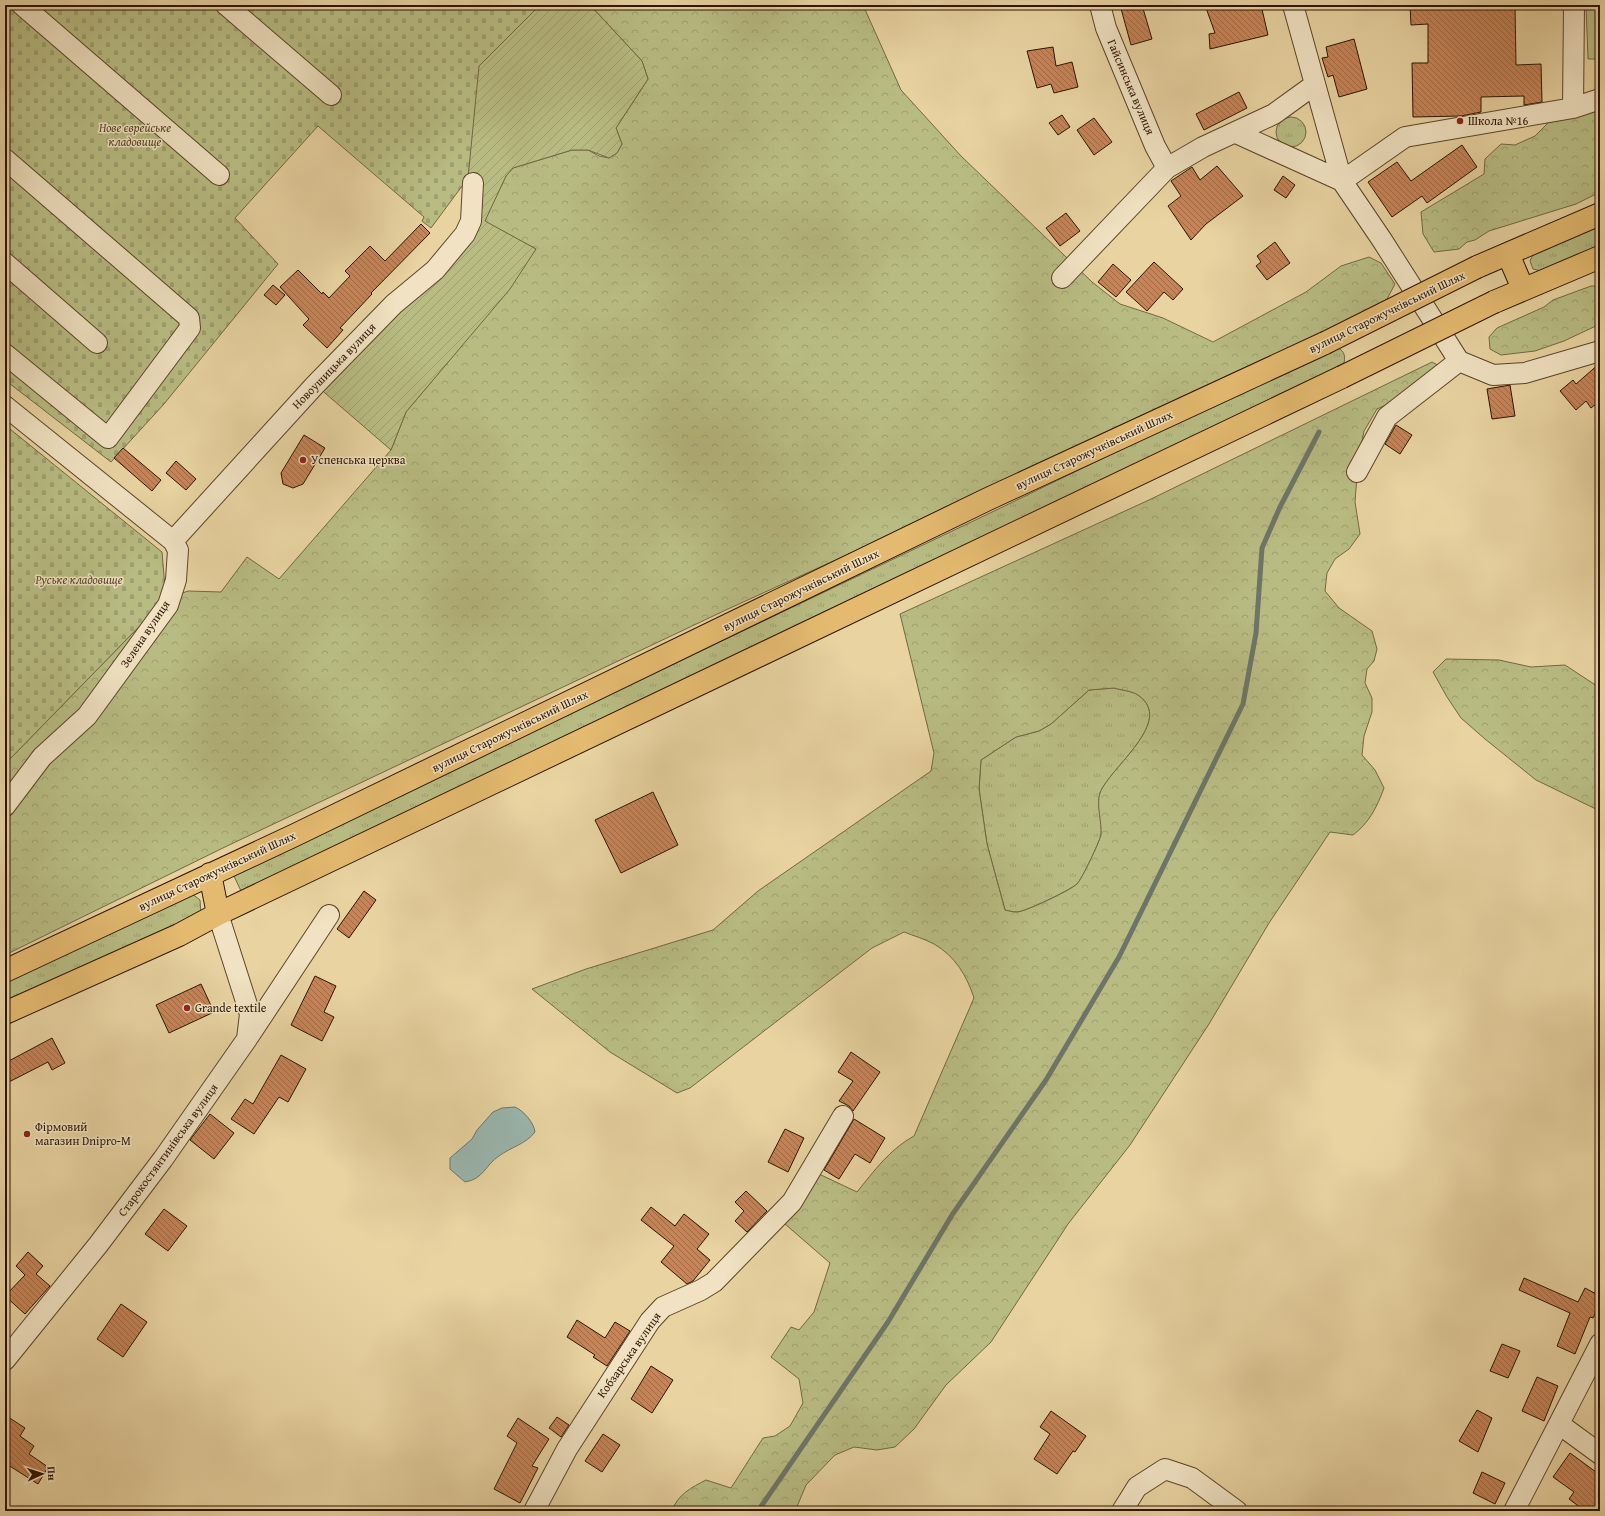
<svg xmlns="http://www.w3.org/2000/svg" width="1605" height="1516" font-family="'Gentium Book Plus',serif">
<defs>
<pattern id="grass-tufts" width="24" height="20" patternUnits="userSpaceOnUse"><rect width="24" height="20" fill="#b8bc83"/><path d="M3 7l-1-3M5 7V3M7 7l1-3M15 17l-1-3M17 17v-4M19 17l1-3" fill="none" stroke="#9ea16f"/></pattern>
<pattern id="forest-crowns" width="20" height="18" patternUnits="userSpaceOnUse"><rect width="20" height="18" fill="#b8bc83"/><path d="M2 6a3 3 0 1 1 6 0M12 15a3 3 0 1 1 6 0" fill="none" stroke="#9ea16f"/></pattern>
<pattern id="cemetery-stones" width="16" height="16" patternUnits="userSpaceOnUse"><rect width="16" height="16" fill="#b8bc83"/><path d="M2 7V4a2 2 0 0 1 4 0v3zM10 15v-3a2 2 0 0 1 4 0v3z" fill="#9ea16f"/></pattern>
<pattern id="garden-furrows" width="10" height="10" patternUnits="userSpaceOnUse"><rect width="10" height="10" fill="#b8bc83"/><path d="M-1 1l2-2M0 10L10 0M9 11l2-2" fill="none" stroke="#9ea16f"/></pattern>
<pattern id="building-back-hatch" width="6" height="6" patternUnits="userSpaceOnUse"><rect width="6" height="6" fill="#c78457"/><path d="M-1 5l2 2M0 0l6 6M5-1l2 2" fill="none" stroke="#a26b46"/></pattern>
</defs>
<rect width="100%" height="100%" fill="#e8d3a1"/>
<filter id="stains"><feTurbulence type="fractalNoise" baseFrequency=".005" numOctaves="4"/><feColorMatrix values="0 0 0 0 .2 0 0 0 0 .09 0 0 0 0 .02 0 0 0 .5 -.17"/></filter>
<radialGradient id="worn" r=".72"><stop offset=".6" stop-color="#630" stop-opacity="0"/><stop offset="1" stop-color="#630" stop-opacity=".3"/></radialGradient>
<path fill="url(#grass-tufts)" stroke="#726842" d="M1276 132a15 15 0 1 1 30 0a15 15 0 1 1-30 0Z
M1600 225V247L1541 271 1533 269 1530 261 1534 252Z
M1335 346C1343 350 1346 354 1344 363L998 531 242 893 233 874 990 513Z
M1114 688C1121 690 1132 691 1138 695 1176 721 1110 767 1100 793 1096 805 1103 822 1101 835 1099 843 1082 879 1077 884 1070 890 1025 912 1017 912 1013 912 1008 911 1005 910L987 844 979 789 981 760 1016 737 1039 731 1051 724 1089 690Z
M191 893 200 900 201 914 5 1004V981Z"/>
<path fill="url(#forest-crowns)" stroke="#726842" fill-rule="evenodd" d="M590 5H863L901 90 961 156 1092 282 1120 304 1163 318 1213 342 1306 292 1341 266 1369 257 1381 263 1395 284 1386 301 1349 325 977 492 853 552 728 609 227 846 5 955V764L166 599 188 591 221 592 247 557 279 579 391 450 406 412 453 356 536 249 484 221 506 176 513 168 572 150H588L599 156 609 158 617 153 622 144 616 128 648 79 642 61Z
M1600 102V192L1576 204 1489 231 1475 240 1467 242 1459 249 1434 252 1423 234 1421 212 1484 174 1485 159 1501 144 1515 145 1535 136 1551 120Z
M1591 286H1600V324L1564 341 1535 351 1501 355 1490 349 1489 337 1497 328 1544 307 1553 300Z
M1432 362 1439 366 1408 395 1377 409 1364 431 1358 463 1355 502 1360 534 1349 549 1335 559 1327 573 1325 591 1339 608 1372 631 1377 649 1374 661 1367 669 1365 683 1372 698V712L1364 736 1362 755 1375 770 1384 788C1377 807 1369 823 1353 835L1330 832 1269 923 1209 1024 1130 1145 1068 1224 991 1342 946 1385 914 1429 895 1447 877 1450 854 1447 835 1455 806 1485 796 1509 797 1511H672C677 1495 692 1487 706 1480L731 1488 763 1438 775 1436 790 1426 803 1403 799 1379 771 1357 791 1327 799 1330 814 1312 830 1263 785 1224 819 1174 857 1192C874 1171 890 1149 914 1136L974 998C967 976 955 956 934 944 925 939 914 936 904 932L872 948 690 1088 677 1093 610 1052 532 989 586 969 713 930 758 891 931 771 934 753 900 614 1149 500ZM1114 688C1121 690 1132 691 1138 695 1176 721 1110 767 1100 793 1096 805 1102 822 1101 835 1099 843 1082 879 1077 884 1071 890 1025 912 1017 912 1013 912 1009 911 1005 910L987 844 979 789 981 760 1016 737 1039 731 1051 724 1089 690Z
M1446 659 1499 660 1531 667 1565 665 1600 688V811L1536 780 1485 739 1461 718 1447 697 1433 672Z"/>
<path fill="url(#cemetery-stones)" stroke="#726842" d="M5 5H540L516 30 474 131 468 178 431 228 422 221 424 217 318 126 235 218 278 264 164 404 111 462 5 380Z
M5 425 162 552 166 599 5 764Z"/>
<path fill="url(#garden-furrows)" stroke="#726842" d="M540 5H590L642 61 648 79 616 128 622 144 617 153 609 158 588 150H572L513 168 506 176 485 221 536 249 510 289 406 412 391 450 318 387 469 236 468 178 479 66Z"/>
<path fill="#b8bc83" stroke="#726842" d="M1586 5H1600V59H1588Z"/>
<path fill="#99b6ae" stroke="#6e7568" d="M515 1107C524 1111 534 1123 535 1132 526 1144 511 1147 499 1156 485 1165 484 1179 465 1182L450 1169V1158L472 1139 477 1130 493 1112 502 1108Z"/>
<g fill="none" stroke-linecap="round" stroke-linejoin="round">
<path stroke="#6e7568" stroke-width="5" d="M758 1511 888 1322 952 1215 1046 1080 1119 957 1243 704 1256 633 1262 548 1280 507 1319 432"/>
</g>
<path fill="url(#building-back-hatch)" stroke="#2d1400" d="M1120 5H1142L1152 39 1131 45Z
M1205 5H1261L1268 35 1210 49 1209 34 1215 33Z
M1410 5H1515L1516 65 1541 64 1542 102 1524 105V96L1481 97V112L1461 116 1413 117 1412 63H1428V24L1411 25Z
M1354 39 1367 89 1339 97 1333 75 1328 77 1322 58 1328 57 1326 47Z
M1053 47 1056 66 1072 62 1078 87 1054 93 1051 84 1037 88 1027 51Z
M1239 92 1247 108 1204 130 1196 114Z
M1062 115 1070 127 1058 135 1049 123Z
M1094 118 1112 142 1094 155 1077 130Z
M1462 145 1477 167 1427 203 1422 196 1392 217 1368 182 1397 162 1411 181Z
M1217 166 1243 196 1206 224 1191 240 1168 206 1181 196 1171 181 1192 167 1200 180Z
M1283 176 1295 185 1286 198 1274 190Z
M1066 213 1080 231 1060 246 1046 228Z
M421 224 430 233 371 293 372 294 340 328 343 330 327 348 303 325 309 319 280 287 298 270 322 294 323 292 329 298 350 276 345 271 370 246 385 261Z
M1275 242 1290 263 1267 280 1256 266 1261 262 1257 256Z
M1154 262 1183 289 1173 300 1164 292 1147 311 1126 292Z
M1113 264 1131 280 1116 297 1098 282Z
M273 285 285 295 276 305 264 295Z
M1600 363V401L1591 408 1586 401 1576 410 1560 391 1573 380 1576 384Z
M1510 385 1515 416 1492 419 1487 389Z
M1396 425 1412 435 1400 454 1385 444Z
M304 435 325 448 303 484 293 488 283 484 281 473Z
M123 448 161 480 152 491 114 458Z
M176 461 196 479 186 490 166 473Z
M653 792 678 845 621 873 595 820Z
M364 891 376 900 349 938 337 929Z
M315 976 336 986 324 1012 334 1017 322 1041 291 1025Z
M201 984 214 1012 169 1033 156 1005Z
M52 1038 65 1063 52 1070 48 1062 5 1084V1063Z
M851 1052 880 1072 853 1111 849 1106 839 1101 853 1081 838 1072Z
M281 1055 306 1069 288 1102 279 1097 254 1134 231 1119 245 1099 253 1104Z
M210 1114 234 1133 214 1159 190 1140Z
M854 1119 885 1138 870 1163 855 1154 839 1179 824 1170Z
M785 1129 804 1138 788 1172 768 1162Z
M746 1191 767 1211 747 1232 735 1221 744 1211 735 1202Z
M651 1207 675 1226 684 1214 709 1234 697 1249 710 1260 693 1281 687 1284 661 1262 674 1246 641 1220Z
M164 1209 187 1226 168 1251 145 1234Z
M28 1252 43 1266 36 1274 50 1286 25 1314 5 1296 25 1275 16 1266Z
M1524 1278 1578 1302 1585 1288 1600 1296V1304L1593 1318 1590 1317 1575 1354 1557 1346 1570 1313 1519 1290Z
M121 1304 147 1322 123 1357 97 1339Z
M577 1320 605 1338 615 1322 630 1331 607 1366 593 1357 595 1355 567 1337Z
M1502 1344 1520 1351 1508 1378 1490 1371Z
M651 1366 673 1380 652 1413 631 1399Z
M1537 1377 1558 1386 1544 1421 1522 1411Z
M1477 1410 1492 1418 1478 1452 1459 1441Z
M1051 1411 1086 1436 1075 1452 1073 1451 1057 1474 1034 1459 1050 1434 1040 1427Z
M5 1415 25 1428 20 1436 34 1446 29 1454 48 1467 38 1484 5 1463Z
M557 1417 569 1425 561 1437 549 1428Z
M518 1418 549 1439 532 1466 538 1468 520 1503 494 1489 517 1443 507 1436Z
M603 1434 620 1445 602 1472 585 1461Z
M1570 1453 1600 1475V1511H1585L1569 1499 1574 1492 1553 1477Z
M1482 1472 1505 1483 1495 1504 1473 1493Z"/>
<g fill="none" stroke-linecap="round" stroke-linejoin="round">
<g stroke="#5c4428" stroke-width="22">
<path id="minor" d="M22 5 219 175
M226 5 331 95
M1100 5 1106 28 1155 146 1167 168
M1293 5 1342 181 1382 240 1459 361
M1573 108 1574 5
M1236 133 1342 181 1405 137 1573 108 1600 99
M5 159 189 318 190 328 108 438 5 354
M5 263 97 343
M1062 278 1167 168 1203 147 1274 114 1314 85
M1459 361 1493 375 1525 373 1600 351
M5 406 173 541 178 550 176 580 168 605 87 716 42 757 5 806
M1357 472 1387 417 1459 361
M173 541 315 385 394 304 435 270 465 234 471 221 473 183
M249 1036 329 915
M5 1360 98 1245 163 1159 247 1039 250 1014 218 914
M1559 1424 1600 1454
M534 1511 567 1449 650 1321 663 1307 701 1290 714 1282 792 1202 843 1116
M1122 1511 1137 1487 1165 1469 1192 1478 1237 1511
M1514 1511 1600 1344"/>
</g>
<g stroke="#2d1400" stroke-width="24">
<path id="major" d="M1508 254 1523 289
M1477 267 1600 214
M1494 302 1600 257
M210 874 218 914
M5 971 295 835 988 499 1325 343
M5 1013 179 935 218 914 1342 377"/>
</g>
<use href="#minor" stroke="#f0e2c2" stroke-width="20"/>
<use href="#major" stroke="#e4ba70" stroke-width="22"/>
<g stroke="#2d1400" stroke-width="24" stroke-linecap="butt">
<path id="major-bridge" d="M1325 343 1477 267
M1342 377 1494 302"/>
</g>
<use href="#major-bridge" stroke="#e4ba70" stroke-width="22"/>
</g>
<g fill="#8f2418" stroke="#f0e2c2" stroke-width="1.5">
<circle cx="1460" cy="121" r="4"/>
<circle cx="303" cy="460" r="4"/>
<circle cx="187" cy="1008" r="4"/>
<circle cx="27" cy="1134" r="4"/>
</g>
<g text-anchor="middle" stroke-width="3" stroke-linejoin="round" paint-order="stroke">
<g font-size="12" fill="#2d1400" stroke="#f0e2c2">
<text transform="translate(1131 87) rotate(67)" y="4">Гайсинська вулиця</text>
<text transform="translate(1387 312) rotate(-26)" y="4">вулиця Старожучківський Шлях</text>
<text transform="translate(334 366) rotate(-46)" y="4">Новоушицька вулиця</text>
<text transform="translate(1094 450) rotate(-25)" y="4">вулиця Старожучківський Шлях</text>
<text transform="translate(801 590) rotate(-26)" y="4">вулиця Старожучківський Шлях</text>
<text transform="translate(145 634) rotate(-56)" y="4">Зелена вулиця</text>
<text transform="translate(510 731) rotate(-26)" y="4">вулиця Старожучківський Шлях</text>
<text transform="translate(217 871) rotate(-25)" y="4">вулиця Старожучківський Шлях</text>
<text transform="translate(168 1150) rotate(-54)" y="4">Старокостянтинівська вулиця</text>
<text transform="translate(629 1355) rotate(-55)" y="4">Кобзарська вулиця</text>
</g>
<g font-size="12" fill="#2d1400" stroke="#f0e2c2" text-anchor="start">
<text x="1468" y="125">Школа №16</text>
<text x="311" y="464">Успенська церква</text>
<text x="195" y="1012">Grande textile</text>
<text x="35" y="1131">Фірмовий<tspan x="35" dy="14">магазин Dnipro-M</tspan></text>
</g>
<g font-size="12" font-style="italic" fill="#574627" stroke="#f0e2c2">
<text x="135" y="132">Нове єврейське<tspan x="135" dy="14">кладовище</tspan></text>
<text x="79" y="584">Руське кладовище</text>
</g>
</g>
<rect width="1605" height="1516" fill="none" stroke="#e8d3a1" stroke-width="20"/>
<rect x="6" y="6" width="1593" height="1504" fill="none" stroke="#2d1400" stroke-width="2"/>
<rect x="10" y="10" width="1585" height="1496" fill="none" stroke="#2d1400"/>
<g transform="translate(42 1474) rotate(87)" stroke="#f0e2c2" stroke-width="3" paint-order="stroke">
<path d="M0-3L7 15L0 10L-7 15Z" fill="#2d1400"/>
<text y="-6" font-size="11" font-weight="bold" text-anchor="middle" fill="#2d1400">Пн</text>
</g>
<rect width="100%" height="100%" filter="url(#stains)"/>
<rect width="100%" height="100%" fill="url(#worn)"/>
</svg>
